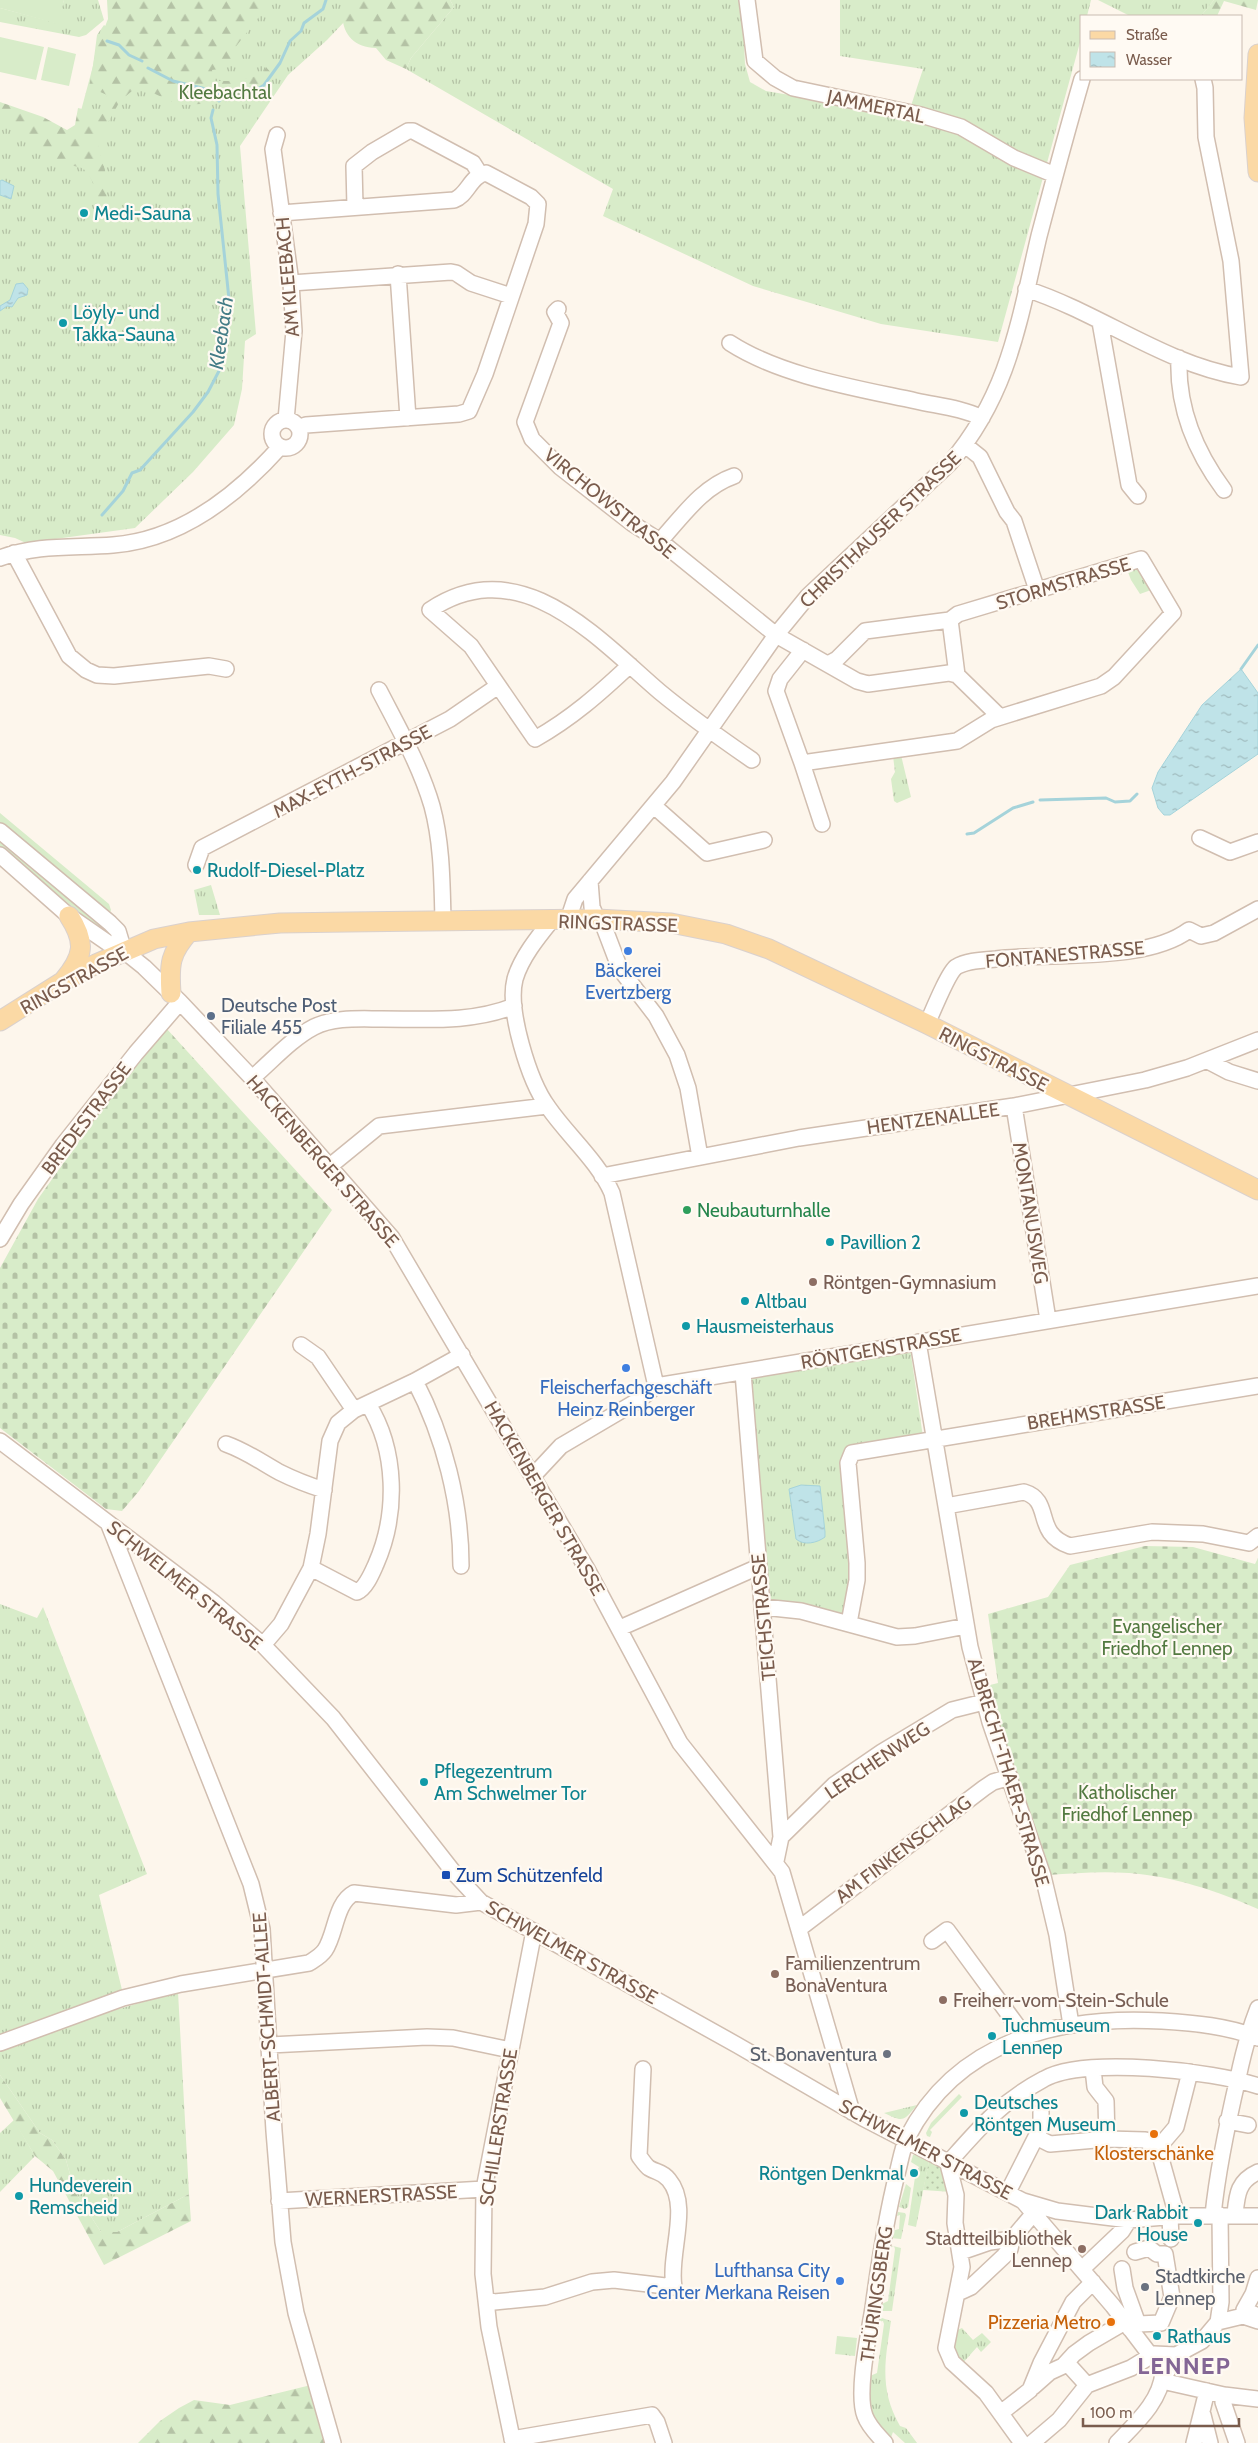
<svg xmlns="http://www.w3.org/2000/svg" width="1258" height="2443" font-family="Cabin,sans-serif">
<defs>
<pattern id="grass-tufts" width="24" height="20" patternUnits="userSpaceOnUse" patternTransform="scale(1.25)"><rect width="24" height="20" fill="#d8ecc9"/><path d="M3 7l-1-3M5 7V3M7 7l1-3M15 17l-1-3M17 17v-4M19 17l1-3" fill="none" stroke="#b4c2a5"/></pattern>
<pattern id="forest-firs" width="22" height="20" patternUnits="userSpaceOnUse" patternTransform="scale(1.25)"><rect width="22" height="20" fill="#d8ecc9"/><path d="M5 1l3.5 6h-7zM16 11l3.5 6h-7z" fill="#b4c2a5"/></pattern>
<pattern id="cemetery-stones" width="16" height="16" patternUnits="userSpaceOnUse" patternTransform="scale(1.25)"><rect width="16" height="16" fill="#d8ecc9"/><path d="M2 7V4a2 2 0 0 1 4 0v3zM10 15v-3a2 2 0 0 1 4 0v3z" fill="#b4c2a5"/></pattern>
<pattern id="garden-dots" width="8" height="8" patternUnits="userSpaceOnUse" patternTransform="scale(1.25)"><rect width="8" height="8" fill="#d8ecc9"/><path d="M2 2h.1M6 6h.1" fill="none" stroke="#b4c2a5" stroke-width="1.8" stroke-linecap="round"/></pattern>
<pattern id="water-ripples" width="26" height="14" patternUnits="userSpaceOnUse" patternTransform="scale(1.25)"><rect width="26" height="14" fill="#bfe3e8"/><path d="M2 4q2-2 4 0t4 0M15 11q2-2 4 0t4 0" fill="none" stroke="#a0bbbe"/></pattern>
</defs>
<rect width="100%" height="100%" fill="#fdf6ec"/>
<path fill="url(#grass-tufts)" d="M64 0H98L104 20 86 35 79 37 0 22V8L57 23Z
M250 0H365L327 40 288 75 240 146 256 334 245 341 242 389 234 425 193 472 135 528 26 543 15 538 0 535V108L71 148 93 66 97 35 104 25 115 33Z
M450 0H742L745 64 750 82 766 91 908 115 923 69 840 56V0H1091L1087 16H1082V35L998 342 881 324 753 286 603 216 613 189 406 69 411 58 454 7Z
M1098 0H1214L1201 16H1130Z
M1140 567 1151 590 1140 594 1131 580 1128 572Z
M901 755 911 797 897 803 894 801 891 779 895 772 893 756Z
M0 813 109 904 111 910 109 915 0 823Z
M0 836 105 924 100 930 0 846Z
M211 885 220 915H199L194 890Z
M910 1348 923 1437 854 1446 853 1562 845 1617 766 1601 747 1376Z
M0 1604 37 1618 43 1607 147 1874 99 1895 123 1994 0 2040Z
M178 1992 189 2194 117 2232H101L75 2192 66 2160 52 2140 40 2133 0 2075V2049L87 2018Z
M959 2094 962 2097 930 2130 932 2132 930 2137 927 2136 926 2133 931 2123Z
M917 2105C903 2122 903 2122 884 2113Z
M14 2120 35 2156 0 2192V2133Z
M915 2154 929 2161 916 2227 908 2225 915 2177 919 2167 911 2162 913 2155Z
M906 2184 911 2188 908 2207 905 2209 899 2207Z
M898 2212 905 2213 906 2215 901 2239 890 2238 892 2231 899 2229 900 2215 897 2216Z
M889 2245 901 2248 892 2311H879L880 2305 888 2301 895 2249 894 2246 888 2248Z
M879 2317 891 2321C885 2361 879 2389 900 2426L906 2428 917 2443H905L893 2432 890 2440C869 2415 867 2408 870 2376L877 2373 884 2324 883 2321 878 2322Z
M962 2328 973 2340 982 2333 991 2342 981 2352 977 2347 962 2364 950 2346 953 2332Z
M837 2336 857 2338 855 2356 835 2354Z"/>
<path fill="url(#forest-firs)" d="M107 0H272L234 49 233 59 226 68 212 70 214 81H232L262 75 266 67 272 74 263 95 221 103 179 105 138 86 120 101 97 142 105 170 107 200 98 197C87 167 89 167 57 164L34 138 0 120V102L43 117 67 130 75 125 78 108 104 114 107 95 89 87 96 49 108 19Z
M346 0H450L454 7 411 58 406 69 386 60 376 48C349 48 336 25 346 0Z
M1214 0H1258L1256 10 1224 1 1217 16H1201Z
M0 2075 40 2133 52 2140 66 2160 75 2192 101 2232H117L189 2194 191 2221 104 2265 53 2171 35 2156 0 2098Z
M311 2385 326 2443H138L160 2421 179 2408 194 2400 230 2405Z"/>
<path fill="url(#cemetery-stones)" d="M166 1028 332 1210 139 1491 122 1511 106 1509 0 1428V1268L38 1199 115 1090Z
M1145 1546 1193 1547 1255 1564 1258 1558V1909C1218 1891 1172 1876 1129 1873 1102 1871 1075 1873 1048 1875L986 1686 998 1683 988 1614 1048 1597 1070 1565Z"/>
<path fill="url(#garden-dots)" d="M929 2161 940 2166 952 2192 923 2190Z"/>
<path fill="#d8ecc9" d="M0 0H64L58 24 0 8Z
M0 37 44 47 36 80 0 72Z
M48 47 76 54 69 86 41 80Z"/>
<path fill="url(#water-ripples)" stroke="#a5d3da" d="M2 180 14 186 11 199 0 195V181Z
M23 283 28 289 27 295 18 298 12 307 7 306 0 311V306L10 300 16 284Z
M1241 669 1258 693V754L1170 815H1164L1158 808 1152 788 1158 772 1202 705Z
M801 1485 820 1486 825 1532V1537C817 1543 804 1546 796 1539L789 1489Z"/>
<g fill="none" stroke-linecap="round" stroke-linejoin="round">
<path stroke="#a5d3da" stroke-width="3" d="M107 41 119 45 129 55 142 61
M148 68 173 81 202 88 224 96
M219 101 224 96 241 89H258L264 85 280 63 290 41 301 31 304 23 323 9 326 0
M102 515 123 491 132 473 140 470 193 412 208 392 220 369 229 299 218 194 217 145 211 118 213 110
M1241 669 1258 645
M1040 800 1106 798 1115 802 1130 801 1137 794
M967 834 974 833 1013 808 1033 802"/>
<g stroke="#d1beb0" stroke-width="18">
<path id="minor" d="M747 0 755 61 775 78 793 88 921 115 961 127 1014 158 1055 175
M277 135 273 149 291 283 294 331 286 420
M355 207 354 166 372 152 408 131H413L473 163 480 174
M281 213 454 200C468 195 470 176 486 173L531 197 538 204 536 224 485 374 469 411 459 414 306 425 299 428
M398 274 408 418
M291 283 451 272 456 273 471 283 511 296
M1026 289C1100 313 1164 364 1241 377L1231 261 1206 137 1205 88 1203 79
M558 309 555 312 561 323 525 422 532 439 560 467 633 524 660 541 776 635 857 681 868 684 949 673 957 675
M1100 322 1129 485 1138 496
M730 343C781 376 856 388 916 401 938 406 962 408 982 418
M1179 358C1177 408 1195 451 1224 490
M272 434a14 14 0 1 1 28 0a14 14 0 1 1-28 0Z
M965 445 980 457 1007 512 1014 521 1037 590
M660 541C682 517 702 487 734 476
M14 553 69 656 86 670 97 675 114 676 209 666 226 669
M0 558C37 544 75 548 113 545 180 540 237 495 280 447
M803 650 780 679 776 691 802 763 957 741 991 720 1101 686 1114 677 1173 613 1141 559 958 614 950 620 957 675 999 716
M828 664 837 659 865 631 950 620
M630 665C599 694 572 718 535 739L471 646 430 610C520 550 596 637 660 692 689 716 720 738 752 760
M379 690C398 727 420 765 432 806 442 843 442 882 443 920
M802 763 822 824
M654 806 707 853 764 840
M0 831 110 923 118 931 124 951
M1200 838 1230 852 1258 842
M0 855 69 916 108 943 124 951 144 967 180 1002 252 1078 392 1238 587 1569 680 1743 782 1872 852 2112
M196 865 202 848 450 719 498 686
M590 881 592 907 597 919
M601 919 620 969 656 1016 677 1055 688 1088 700 1157
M570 920 571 911 575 899 673 782 776 635 808 596 950 463C1009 394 1019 321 1039 236 1053 183 1067 131 1082 79
M551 921C538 937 521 958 515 979 507 1010 529 1081 548 1107 568 1136 598 1161 612 1193L656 1386
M927 1024C932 1013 948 973 956 967 967 960 984 960 996 959 1052 952 1145 963 1189 930L1201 936 1214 933 1258 909
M1208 1061 1229 1072 1258 1081
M252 1078C271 1062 291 1039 314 1027 334 1017 359 1019 382 1019 426 1019 472 1023 514 1006
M1014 1106 1048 1320
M330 1166 379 1126 547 1106
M602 1176 799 1138 1014 1106 1145 1080 1187 1068 1258 1040
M0 1239 21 1204 63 1145 136 1053 180 1002
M918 1342 970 1647 990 1722 1043 1876 1057 1935 1071 2025
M301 1345 318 1357 354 1410
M743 1373 781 1837 776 1861
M415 1381C444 1437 461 1503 461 1566
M0 1441 214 1603 263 1645 333 1718 455 1874 481 1902 737 2045 863 2118 1023 2201 1057 2211 1129 2220 1177 2216H1258
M226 1444C246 1451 261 1462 279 1472 293 1479 308 1485 324 1490
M533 1476 561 1446 639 1400 656 1386 1258 1286
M946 1506 1024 1492C1054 1501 1032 1533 1070 1546L1152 1532 1203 1534 1249 1543 1258 1536
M109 1525 251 1884 262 1929 274 2131 283 2242 296 2313 333 2443
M311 1568 357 1592C366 1588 372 1573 376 1564 398 1514 397 1450 368 1404
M763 1607 801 1611 897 1637 915 1636 966 1626
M849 1623 857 1580V1563L848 1463 852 1453 1258 1386
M620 1628 758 1567
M263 1645 281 1624 311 1568 318 1534 330 1441 338 1423 354 1410 415 1381 462 1355
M781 1837 834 1785 882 1752 952 1710 984 1702
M800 1928 984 1788 993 1782 1010 1777
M932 1941 947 1930 1024 2035
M0 2043 123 1998 181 1984 309 1963C315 1959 321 1956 325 1950 336 1934 335 1903 354 1893L456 1905 481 1902
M270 2045 427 2037 453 2038 510 2050
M1093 2069 1095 2087 1106 2101 1107 2139
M1227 2121 1248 2125
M1036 2137 1050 2144 1107 2139 1145 2140 1158 2148
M1158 2148 1176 2127 1190 2072
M1158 2148 1177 2216
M950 2161C980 2127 1002 2101 1044 2079 1085 2056 1214 2071 1258 2086
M950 2161 949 2168 956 2195 955 2223 962 2267 946 2348 952 2362 986 2393 1022 2443
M1008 2192 1041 2127V2112
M279 2201 484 2189
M1023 2201 1113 2306 1151 2356
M1235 2214C1237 2194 1238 2181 1258 2172
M1213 2215C1218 2167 1227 2125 1238 2078 1243 2054 1249 2031 1258 2008
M1170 2217 1171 2239
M961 2252 990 2242 1012 2239
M1082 2269 1122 2231 1129 2220
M1122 2269 1125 2288 1138 2324
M1258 2278 1253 2294 1244 2310 1258 2316
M958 2293 971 2287 1004 2256 1010 2249 1012 2239 1034 2213
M486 2299 494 2302 545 2297 592 2282 614 2280 674 2287C668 2255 691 2206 669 2180 662 2171 657 2173 649 2168 646 2166 642 2160 639 2156L643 2069
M1258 2321 1243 2316 1218 2322 1202 2341 1176 2355 1162 2381 1224 2395 1258 2399
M1218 2322 1221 2302 1220 2215
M1130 2329 1138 2324 1161 2323 1172 2297 1165 2254H1157L1149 2248 1135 2252
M1067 2363 1087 2385
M1033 2387 1050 2372 1063 2366 1074 2354 1089 2343 1125 2322
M1224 2395 1223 2402 1237 2443
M1002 2412 1030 2390 1041 2363 1073 2302 1093 2282
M1203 2415 1210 2443
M512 2439 652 2415 657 2422 664 2443
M513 2443 489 2327 483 2274 484 2189 534 1931
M885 2443C878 2435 869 2427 865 2416 856 2394 869 2333 873 2308 879 2263 886 2218 897 2174 900 2163 902 2149 907 2138 957 2040 1060 2015 1162 2021 1194 2023 1228 2026 1258 2038
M1032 2443 1059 2420 1087 2385 1131 2368 1154 2354 1176 2355
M1117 2443C1136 2423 1161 2401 1163 2372
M1194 2443 1207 2391"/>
</g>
<g stroke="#dad1cd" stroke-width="21">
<path id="major" d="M1258 54 1254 118 1258 172
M64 980C84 956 86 942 69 916
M171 993C169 964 170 953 189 932
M0 1021 62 982 96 964 154 939 189 932 280 923 348 922 597 919 671 923 726 934 769 949 927 1024 1258 1190"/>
</g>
<use href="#minor" stroke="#fff" stroke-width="15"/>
<use href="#major" stroke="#fbd9a5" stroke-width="19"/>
</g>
<g fill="#0f9aa8" stroke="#fffaf3" stroke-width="2">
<circle cx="84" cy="213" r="5"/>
<circle cx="63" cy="323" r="5"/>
<circle cx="197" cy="870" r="5"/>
<circle cx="830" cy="1242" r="5"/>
<circle cx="745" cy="1301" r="5"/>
<circle cx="686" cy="1326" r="5"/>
<circle cx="424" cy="1782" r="5"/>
<circle cx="992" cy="2036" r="5"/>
<circle cx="964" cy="2113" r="5"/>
<circle cx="914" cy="2173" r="5"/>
<circle cx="19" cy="2196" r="5"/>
<circle cx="1198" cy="2223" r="5"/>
<circle cx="1157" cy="2336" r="5"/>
</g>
<g fill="#3f7fe0" stroke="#fffaf3" stroke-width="2">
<circle cx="628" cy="951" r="5"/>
<circle cx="626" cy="1368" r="5"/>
<circle cx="840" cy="2281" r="5"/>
</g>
<circle fill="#5c6f8a" stroke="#fffaf3" stroke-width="2" cx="211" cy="1016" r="5"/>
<circle fill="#2e9e5b" stroke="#fffaf3" stroke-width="2" cx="687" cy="1210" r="5"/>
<g fill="#8d6e63" stroke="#fffaf3" stroke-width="2">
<circle cx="813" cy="1282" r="5"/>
<circle cx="775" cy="1974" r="5"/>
<circle cx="943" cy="2000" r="5"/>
<circle cx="1082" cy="2249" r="5"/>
</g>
<rect fill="#1a4fb4" stroke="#fffaf3" stroke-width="2" x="441" y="1870" width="10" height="10" rx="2.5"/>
<g fill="#6b7280" stroke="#fffaf3" stroke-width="2">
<circle cx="887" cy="2054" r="5"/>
<circle cx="1145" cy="2287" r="5"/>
</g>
<g fill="#e8710a" stroke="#fffaf3" stroke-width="2">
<circle cx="1154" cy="2134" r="5"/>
<circle cx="1111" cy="2322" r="5"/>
</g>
<g text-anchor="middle" stroke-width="4.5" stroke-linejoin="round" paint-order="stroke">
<g font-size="19" fill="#537a41" stroke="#fffaf3">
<text x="225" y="99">Kleebachtal</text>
<text x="1167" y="1633">Evangelischer<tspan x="1167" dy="22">Friedhof Lennep</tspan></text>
<text x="1127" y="1799">Katholischer<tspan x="1127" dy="22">Friedhof Lennep</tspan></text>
</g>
<g font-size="19" fill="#7a5c4d" stroke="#fffaf3">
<text transform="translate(876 106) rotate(12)" y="7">JAMMERTAL</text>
<text transform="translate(287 277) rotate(-95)" y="7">AM KLEEBACH</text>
<text transform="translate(610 503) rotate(39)" y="7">VIRCHOWSTRASSE</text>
<text transform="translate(880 529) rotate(-44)" y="7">CHRISTHAUSER STRASSE</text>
<text transform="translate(1063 583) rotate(-17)" y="7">STORMSTRASSE</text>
<text transform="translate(352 771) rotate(-28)" y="7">MAX-EYTH-STRASSE</text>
<text transform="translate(618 923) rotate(2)" y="7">RINGSTRASSE</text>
<text transform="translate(1065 954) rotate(-5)" y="7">FONTANESTRASSE</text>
<text transform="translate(74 980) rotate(-29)" y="7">RINGSTRASSE</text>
<text transform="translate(994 1059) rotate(27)" y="7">RINGSTRASSE</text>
<text transform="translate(86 1118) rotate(-53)" y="7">BREDESTRASSE</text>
<text transform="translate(933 1118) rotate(-8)" y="7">HENTZENALLEE</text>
<text transform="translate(323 1161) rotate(49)" y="7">HACKENBERGER STRASSE</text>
<text transform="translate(1031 1213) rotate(81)" y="7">MONTANUSWEG</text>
<text transform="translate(881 1348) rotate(-10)" y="7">RÖNTGENSTRASSE</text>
<text transform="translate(1096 1412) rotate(-9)" y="7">BREHMSTRASSE</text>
<text transform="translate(545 1498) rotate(60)" y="7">HACKENBERGER STRASSE</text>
<text transform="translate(185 1585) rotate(39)" y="7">SCHWELMER STRASSE</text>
<text transform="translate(763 1617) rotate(-95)" y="7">TEICHSTRASSE</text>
<text transform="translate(877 1760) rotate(-34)" y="7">LERCHENWEG</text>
<text transform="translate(1009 1772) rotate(73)" y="7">ALBRECHT-THAER-STRASSE</text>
<text transform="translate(903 1849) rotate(-37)" y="7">AM FINKENSCHLAG</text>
<text transform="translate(572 1952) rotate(29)" y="7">SCHWELMER STRASSE</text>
<text transform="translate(266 2017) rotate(-94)" y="7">ALBERT-SCHMIDT-ALLEE</text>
<text transform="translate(498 2127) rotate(-81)" y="7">SCHILLERSTRASSE</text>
<text transform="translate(926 2149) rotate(28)" y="7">SCHWELMER STRASSE</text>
<text transform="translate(381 2195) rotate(-3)" y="7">WERNERSTRASSE</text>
<text transform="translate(876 2294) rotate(-82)" y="7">THÜRINGSBERG</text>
</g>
<g font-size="19" fill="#0d838f" stroke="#fffaf3" text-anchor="start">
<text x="94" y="220">Medi-Sauna</text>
<text x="73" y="319">Löyly- und<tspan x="73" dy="22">Takka-Sauna</tspan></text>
<text x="207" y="877">Rudolf-Diesel-Platz</text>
<text x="840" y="1249">Pavillion 2</text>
<text x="755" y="1308">Altbau</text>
<text x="696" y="1333">Hausmeisterhaus</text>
<text x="434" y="1778">Pflegezentrum<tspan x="434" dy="22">Am Schwelmer Tor</tspan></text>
<text x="1002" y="2032">Tuchmuseum<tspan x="1002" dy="22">Lennep</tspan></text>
<text x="974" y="2109">Deutsches<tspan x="974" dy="22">Röntgen Museum</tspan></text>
<text x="904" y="2180" text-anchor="end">Röntgen Denkmal</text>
<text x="29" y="2192">Hundeverein<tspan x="29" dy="22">Remscheid</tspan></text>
<text x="1188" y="2219" text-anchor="end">Dark Rabbit<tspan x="1188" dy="22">House</tspan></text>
<text x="1167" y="2343">Rathaus</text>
</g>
<g font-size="19" fill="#366cbe" stroke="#fffaf3">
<text x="628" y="977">Bäckerei<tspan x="628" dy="22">Evertzberg</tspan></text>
<text x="626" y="1394">Fleischerfachgeschäft<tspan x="626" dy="22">Heinz Reinberger</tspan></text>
<text x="830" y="2277" text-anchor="end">Lufthansa City<tspan x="830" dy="22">Center Merkana Reisen</tspan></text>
</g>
<g font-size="19" fill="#4e5e75" stroke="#fffaf3" text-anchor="start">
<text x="221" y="1012">Deutsche Post<tspan x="221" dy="22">Filiale 455</tspan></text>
</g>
<g font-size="19" fill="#27864d" stroke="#fffaf3" text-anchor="start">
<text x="697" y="1217">Neubauturnhalle</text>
</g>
<g font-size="19" fill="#785e54" stroke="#fffaf3" text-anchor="start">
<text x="823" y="1289">Röntgen-Gymnasium</text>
<text x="785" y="1970">Familienzentrum<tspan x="785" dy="22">BonaVentura</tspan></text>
<text x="953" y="2007">Freiherr-vom-Stein-Schule</text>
<text x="1072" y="2245" text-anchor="end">Stadtteilbibliothek<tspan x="1072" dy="22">Lennep</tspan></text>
</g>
<g font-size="19" fill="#164399" stroke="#fffaf3" text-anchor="start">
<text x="456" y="1882">Zum Schützenfeld</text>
</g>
<g font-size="19" fill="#5b616d" stroke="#fffaf3" text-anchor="end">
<text x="877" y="2061">St. Bonaventura</text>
<text x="1155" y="2283" text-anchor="start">Stadtkirche<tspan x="1155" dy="22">Lennep</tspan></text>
</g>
<g font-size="19" fill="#c56008" stroke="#fffaf3">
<text x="1154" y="2160">Klosterschänke</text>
<text x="1101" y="2329" text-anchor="end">Pizzeria Metro</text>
</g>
<g font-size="20" font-style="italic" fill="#437c86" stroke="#fffaf3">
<text transform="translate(221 333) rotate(-82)" y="7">Kleebach</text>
</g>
<g font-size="24" font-weight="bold" letter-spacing="1" fill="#846695" stroke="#fffaf3">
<text x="1184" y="2374">LENNEP</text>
</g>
</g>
<rect x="1080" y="15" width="162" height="65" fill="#fffaf3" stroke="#cabbb1"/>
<rect x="1090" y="31" width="25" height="8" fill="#fbd9a5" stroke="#cabbb1"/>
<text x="1126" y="40" font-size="15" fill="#7a5c4d">Straße</text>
<rect x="1090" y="52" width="25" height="15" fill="url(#water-ripples)" stroke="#cabbb1"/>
<text x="1126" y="65" font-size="15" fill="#7a5c4d">Wasser</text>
<path d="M1083 2418v8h156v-8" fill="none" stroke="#7a5c4d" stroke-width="2.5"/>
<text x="1090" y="2418" font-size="15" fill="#7a5c4d" stroke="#fffaf3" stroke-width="4" paint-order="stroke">100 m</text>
</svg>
